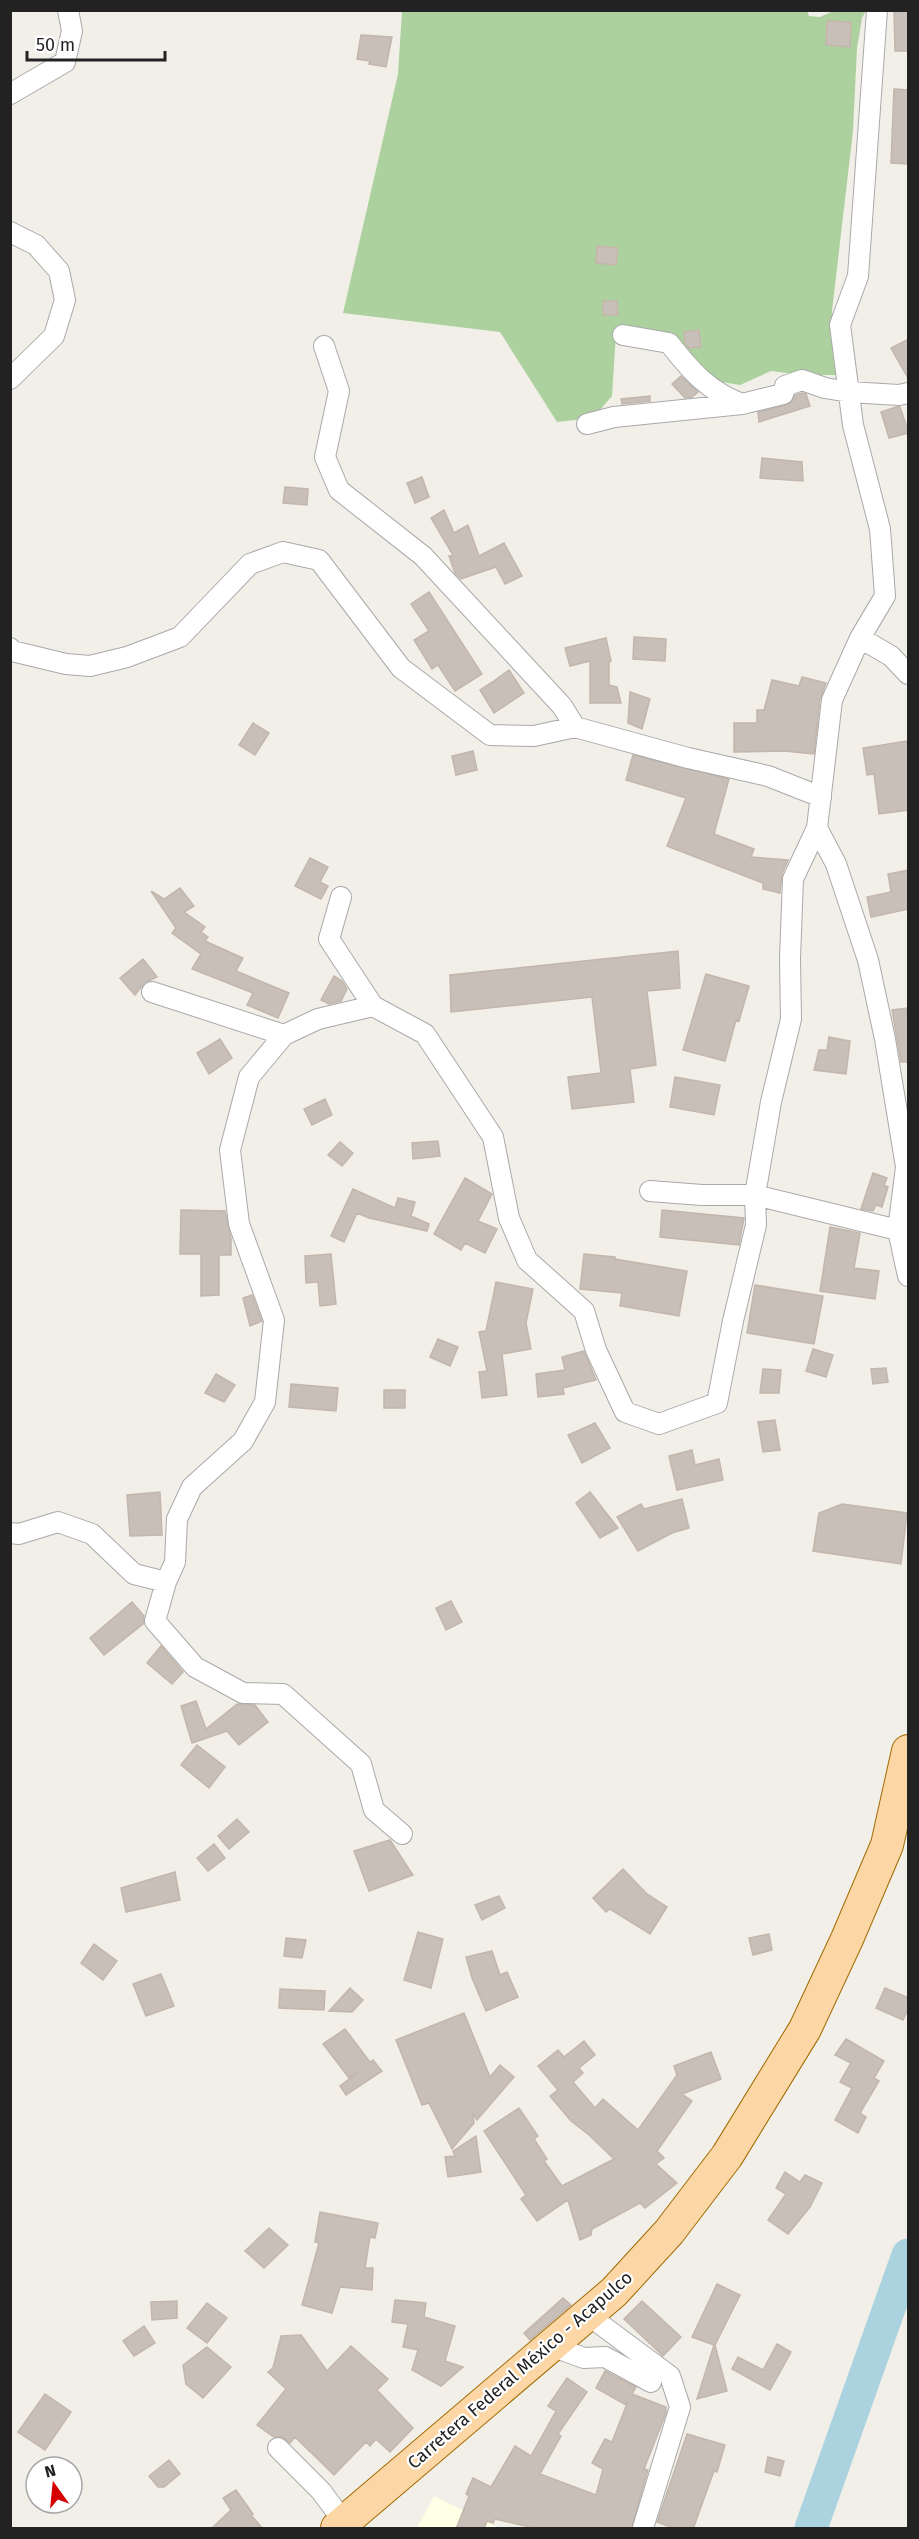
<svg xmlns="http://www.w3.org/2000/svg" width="919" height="2539" font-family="'Fira Sans',sans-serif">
<rect width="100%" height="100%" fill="#f2efe9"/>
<path fill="#ffffe5" d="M434 2496 499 2528H417Z"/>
<path fill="#add19e" d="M807 10 809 16 820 17 833 11H866L862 18 857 48 853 131 832 311 838 375H804L771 371 740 385 721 382 690 362 671 332 646 335 616 332 612 396 593 418 557 422 500 332 343 313 398 74 402 11Z"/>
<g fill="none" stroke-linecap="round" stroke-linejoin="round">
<path stroke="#aad3df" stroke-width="33" d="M811 2528 908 2255"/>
</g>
<path fill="#c7bfb8" stroke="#c4b6ab" stroke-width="1.5" d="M894 10H909V51H895Z
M827 21 851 22 850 47 826 45Z
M361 35 392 37 386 67 369 64 370 61 357 59Z
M894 89 909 90V164L891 163Z
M597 246 618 248 616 265 596 263Z
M603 301H617L618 315H603Z
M699 330 701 347 689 348 685 344 684 332Z
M909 339V380L891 348Z
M681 376 698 392 692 397 685 398 672 384Z
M802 393 806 394 810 406 759 422 758 412 786 405 792 402 795 395Z
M650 396V401L622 404 621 399Z
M896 407H900L909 433 889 438 881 412Z
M762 458 802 462 803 481 760 478Z
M422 477 429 497 415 503 407 483Z
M285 487 308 489 307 505 283 503Z
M444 510 454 533 468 525 479 556 504 543 522 576 505 584 496 567 461 579 455 573 449 556 453 555 431 518Z
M429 592 482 674 455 691 438 665 432 669 414 640 429 631 411 604Z
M634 637 666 639 665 661 633 659Z
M606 638 611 661 609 662V685L617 687 621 703H590V661L570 666 565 648Z
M509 670 524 693 494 713 480 690 492 682 494 683V681Z
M802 677 826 683 820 699 814 754 784 751 734 752V723H757V710H764L772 680 799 686Z
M630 692 650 699 642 729 628 723Z
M253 723 269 733 255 755 239 745Z
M906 741 909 757V810L879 814 874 774 867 775 863 748Z
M473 751 477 770 456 775 452 756Z
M633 755 729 779 714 834 754 849 751 857 788 860 782 874 780 893 763 889V883L667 846 686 798 626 780Z
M310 858 328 867 320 882 328 886 321 899 295 886Z
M909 870V909L871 917 867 897 891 892 888 874Z
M180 888 194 906 184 912 205 927 201 932 208 937 205 941 243 958 236 971 289 993 278 1018 247 1005 253 993 192 969 201 954 172 933 176 928 151 891 164 899Z
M678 951 680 988 647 991 656 1065 630 1069 634 1102 572 1109 568 1077 601 1073 592 997 451 1012 450 975Z
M143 959 157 977 144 983 135 995 120 978Z
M706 974 749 986 739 1021 736 1020 725 1061 683 1050Z
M334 976 342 981 347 989 341 1001 329 1004 321 1000Z
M907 1008 909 1062H901L892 1010Z
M829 1037 850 1041 846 1074 814 1070 819 1050H827Z
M220 1039 232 1058 209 1074 197 1053Z
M675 1077 720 1085 714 1115 670 1107Z
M325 1099 332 1115 312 1125 304 1109Z
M438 1141 440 1156 413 1159 412 1143Z
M340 1142 353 1153 342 1166 328 1155Z
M873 1173 887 1178 884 1185 888 1187 882 1207 876 1205 873 1211 861 1209Z
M465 1178 492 1194 478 1221 497 1229 485 1253 465 1243 461 1250 434 1234Z
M353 1189 395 1208 398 1198 415 1202 411 1216 429 1224 427 1231 369 1218 357 1213 344 1242 331 1236Z
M181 1210 225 1211 231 1238V1255H219V1295L201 1296V1254H180Z
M662 1210 744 1218 739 1245 660 1237Z
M830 1227 860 1233 854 1268 879 1271 875 1299 820 1291Z
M331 1254 336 1304 320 1306 318 1282 306 1283 305 1256Z
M584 1254 615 1257V1259L687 1271 679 1316 620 1306 622 1293 580 1289Z
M496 1282 533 1289 526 1323 531 1349 502 1354 507 1395 482 1398 479 1372 487 1371 479 1332 486 1331Z
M755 1285 823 1296 814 1344 747 1333Z
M252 1295 262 1321 250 1326 243 1298Z
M438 1339 458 1347 450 1366 430 1357Z
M813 1349 833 1355 826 1377 806 1371Z
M584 1351 596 1380 563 1388 564 1394 538 1397 536 1374 565 1370 562 1357Z
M886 1368 888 1382 873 1384 871 1369Z
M763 1369 781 1370 779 1393H760Z
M216 1374 235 1385 224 1402 205 1393Z
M291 1384 338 1388 336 1411 289 1407Z
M384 1390H405V1408H384Z
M775 1420 780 1450 763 1452 758 1422Z
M595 1423 610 1448 582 1463 568 1435Z
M692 1450 695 1465 719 1459 723 1480 677 1490 669 1456Z
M160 1492 162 1535 130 1536 127 1495Z
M590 1492 618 1528 600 1538 576 1503Z
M682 1499 689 1528 672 1533 638 1551 617 1517 641 1504 644 1509Z
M842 1504 907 1513 901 1564 813 1551 819 1513Z
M451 1601 462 1622 446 1630 436 1608Z
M132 1602 144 1616 143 1624 104 1655 90 1638Z
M161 1646 183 1672 172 1684 147 1663Z
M196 1701 206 1729 237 1704 255 1705 268 1722 239 1745 227 1731 192 1743 181 1706Z
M197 1745 225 1767 209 1788 181 1765Z
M237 1819 249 1832 229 1849 218 1836Z
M390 1840 413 1875 369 1891 354 1851Z
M214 1844 225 1858 208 1871 197 1858Z
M623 1869 647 1894 667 1907 650 1934 610 1909 606 1912 593 1898Z
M175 1872 180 1900 126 1912 121 1888Z
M499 1896 505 1908 482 1920 475 1905Z
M418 1932 443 1939 431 1988 404 1980Z
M769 1934 772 1950 753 1955 749 1938Z
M286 1938 306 1940 302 1958 284 1956Z
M94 1944 117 1961 103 1980 81 1963Z
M492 1951 500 1975 507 1972 518 1997 486 2011 472 1978 466 1957Z
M161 1974 174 2006 146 2016 133 1984Z
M350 1988 363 2000 352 2012 329 2011Z
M885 1988 909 1998V2007L903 2020 876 2008Z
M280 1989 325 1991 324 2010 279 2008Z
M464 2013 490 2077 500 2065 514 2077 477 2120 473 2113 474 2123 452 2149 429 2103 422 2105 396 2040Z
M345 2029 370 2062 373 2060 382 2071 346 2095 340 2086 357 2073 349 2078 323 2044Z
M846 2039 884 2061 874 2078 879 2081 860 2113 866 2117 858 2133 835 2120 852 2088 840 2082 851 2063 835 2055Z
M584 2041 595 2055 579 2068 583 2073 573 2082 595 2108 603 2099 638 2130 677 2075 674 2066 711 2052 721 2079 682 2094 692 2101 657 2151 664 2158 656 2164 677 2183 645 2208 640 2203 592 2229 591 2235 580 2240 568 2200 537 2221 521 2199 526 2195 484 2131 519 2108 538 2136 534 2139 547 2159 544 2161 562 2186 614 2159 589 2135 571 2121 550 2096 558 2090 538 2066 558 2050 564 2057Z
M476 2136 481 2172 448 2177 445 2157 455 2156 453 2151Z
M785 2172 800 2182 805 2175 822 2183 810 2207 788 2234 768 2220 786 2194 776 2188Z
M320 2212 378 2223 375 2238 370 2237 365 2268H373L372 2290 340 2287 332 2313 302 2305 319 2243 315 2242Z
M269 2228 288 2245 264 2268 245 2251Z
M717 2284 740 2295 715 2345 727 2391 697 2399 714 2345 692 2337Z
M563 2298 571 2305 530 2340 524 2333Z
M395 2300 426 2303 424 2317 455 2326 445 2361 463 2367 441 2386 412 2370 418 2350 403 2347 408 2324 392 2322Z
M177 2301V2318L152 2320 151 2302Z
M642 2301 681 2337 663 2356 624 2319Z
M207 2303 227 2318 207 2343 187 2328Z
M144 2326 155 2343 134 2356 123 2341Z
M301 2335 327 2371 351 2346 388 2379 377 2390 413 2428 390 2452 376 2439 370 2446 366 2442 334 2475 295 2437 290 2443 282 2437H274L257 2425 286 2389 268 2372 273 2368 281 2336Z
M777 2344 791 2352 770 2390 732 2369 738 2357 763 2370Z
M207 2347 231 2367 203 2398 186 2384 183 2365Z
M605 2371 636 2387 632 2394 666 2407V2413L644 2469 648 2470 631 2529H538L495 2519 493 2523 487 2521 484 2529H456L469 2496 466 2494 473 2478 491 2487 515 2446 531 2456 556 2411 548 2406 567 2378 587 2392 558 2434 561 2436 540 2474 596 2495 603 2469 592 2463 605 2439 612 2442 628 2401 626 2405 596 2388Z
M45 2394 71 2412 45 2450 18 2432Z
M687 2434 725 2445 717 2472 714 2471 693 2529H676L657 2522Z
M768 2457 784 2461 780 2476 765 2472Z
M169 2460 180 2474 164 2487H158L149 2476Z
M236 2490 253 2514 251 2515 263 2529H211L231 2510 223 2498Z"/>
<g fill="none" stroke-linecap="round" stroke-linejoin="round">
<g stroke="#a9a9a9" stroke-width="22">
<path id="street" d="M10 94 65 62 72 31 68 10
M10 232 36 245 59 271 65 300 54 336 10 379
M623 335 669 343C691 371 708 391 742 404
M324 346 339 391 325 457 339 490 423 556 562 706 575 727 688 758 768 776 821 797
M587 424 614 417 742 404 783 394 785 386 802 380 825 388 849 392 899 395 908 393
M860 638 891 656 908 674
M10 648 12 651 66 664 90 666 127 657 180 637 250 564 283 552 319 560 401 668 490 735 534 736 575 727
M817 828 836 864 868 960 885 1039 906 1167 898 1230 908 1276
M341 897 329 939 373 1006
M152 992 284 1035
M650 1191 702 1195H755L898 1230
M10 1533 19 1534 58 1522 92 1534 134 1574 166 1582 175 1562 177 1519 192 1487 243 1441 265 1402 274 1320 239 1224 230 1150 249 1077 284 1035 318 1019 373 1006 425 1034 493 1137 509 1218 527 1260 584 1311 596 1350 625 1412 659 1424 717 1403 733 1321 756 1225 755 1195 771 1102 791 1019 790 958 793 879 817 828 832 700 860 638 885 596 880 529 853 425 840 325 858 276 877 10
M166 1582 155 1621 195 1667 243 1693 283 1694 361 1764 374 1810 402 1834
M588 2315 670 2376 680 2407 643 2528
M551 2346 584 2358 605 2357 651 2382
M278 2448 321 2491 344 2522"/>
</g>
<g stroke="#a06b00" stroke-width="34">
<path id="primary" d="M337 2528 614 2292 669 2232 727 2156 805 2029 847 1939 887 1845 908 1751"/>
</g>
<use href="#street" stroke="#fff" stroke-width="20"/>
<use href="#primary" stroke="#fcd6a4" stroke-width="32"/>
</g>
<g text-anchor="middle" stroke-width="4.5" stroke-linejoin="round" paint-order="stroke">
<g font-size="18" fill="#222" stroke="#fff">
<text transform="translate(520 2370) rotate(-41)" y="6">Carretera Federal México - Acapulco</text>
</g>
</g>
<rect width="919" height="2539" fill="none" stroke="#222222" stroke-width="24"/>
<g transform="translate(54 2485) rotate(345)"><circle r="28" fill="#ffffff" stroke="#a7a7a7" stroke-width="1.5"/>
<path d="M0-4.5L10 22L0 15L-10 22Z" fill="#d40000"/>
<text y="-9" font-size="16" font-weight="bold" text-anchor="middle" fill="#222222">N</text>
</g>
<path d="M27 51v9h138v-9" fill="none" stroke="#222222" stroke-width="3"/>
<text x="36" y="51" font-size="18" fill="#222222" stroke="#ffffff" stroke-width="4.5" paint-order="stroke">50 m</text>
</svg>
